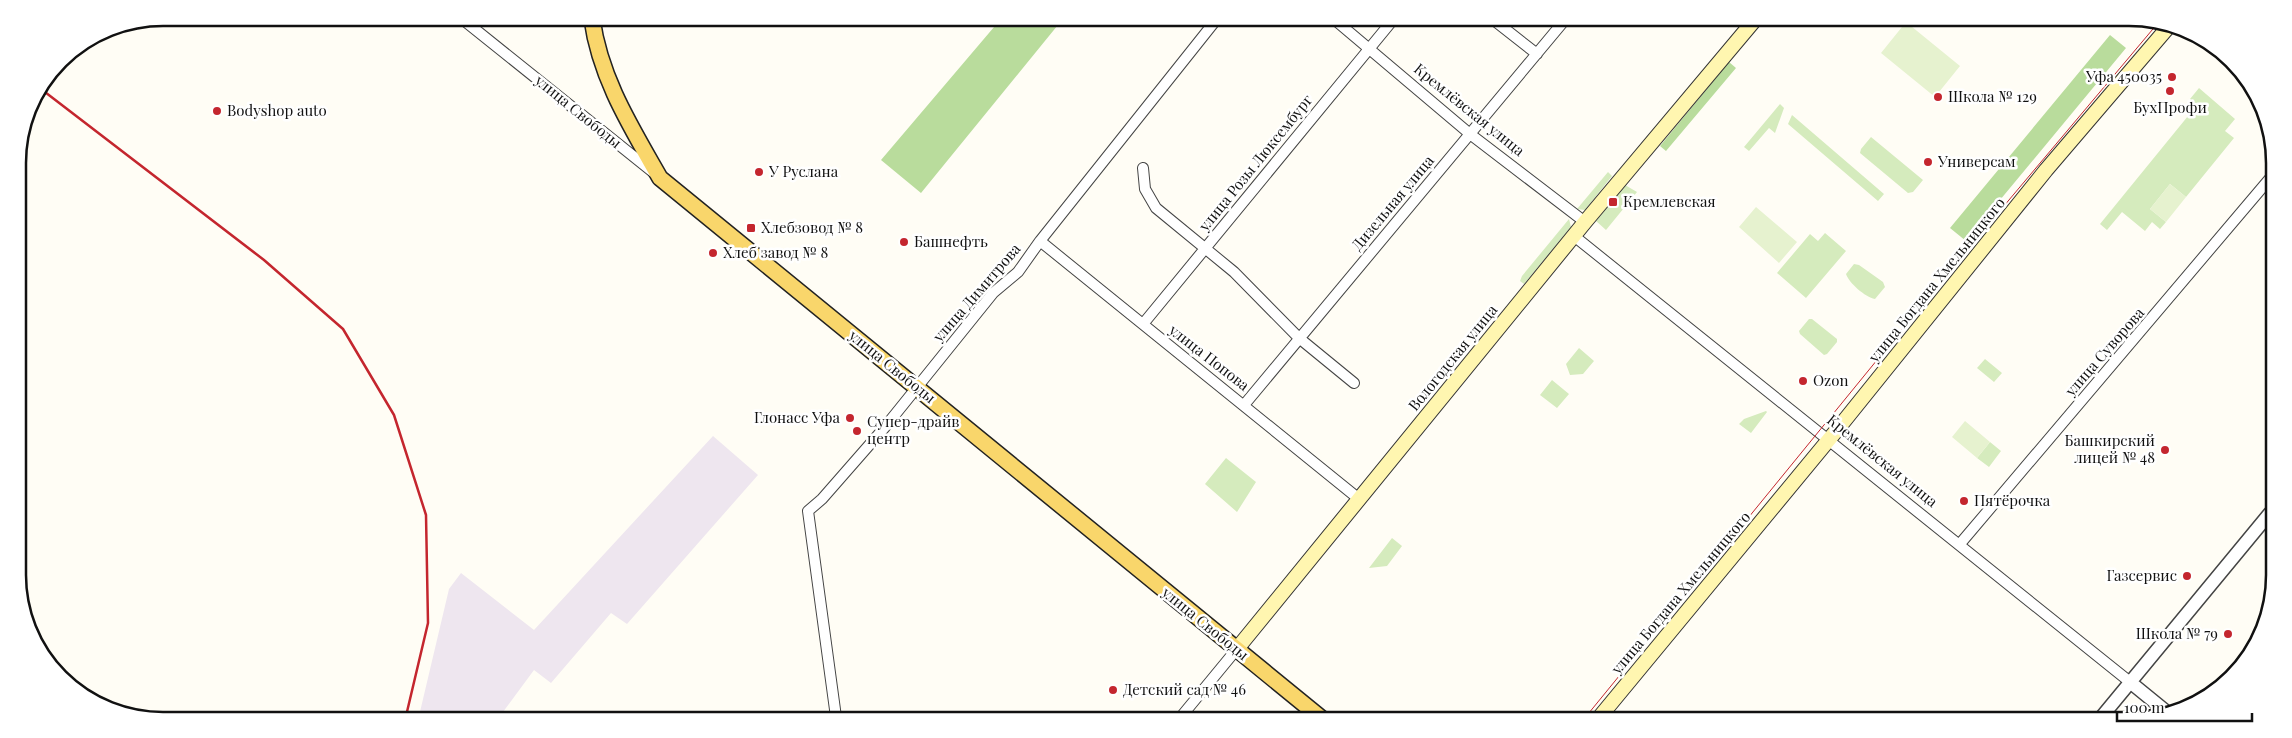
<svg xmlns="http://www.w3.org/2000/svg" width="2292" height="738" font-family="'Playfair Display',serif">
<rect width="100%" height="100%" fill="#fffdf5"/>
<path fill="#eee6ef" d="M713 436 758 475 627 624 611 613 551 683 534 670 500 716H419L449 589 461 573 534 630Z"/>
<path fill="#d5ebbd" d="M2199 88 2235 119 2225 131 2234 138 2186 197 2170 184 2150 209 2166 222 2160 229 2152 222 2145 231 2122 212 2107 230 2100 224 2197 105 2190 99Z
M1780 104 1784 108 1775 133 1769 128 1749 151 1744 147Z
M1792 115 1884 194 1878 201 1788 124Z
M1871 137 1923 180 1913 192 1908 193 1860 153 1861 149Z
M1608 172 1612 176 1585 210 1577 209Z
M1625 185 1637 192 1606 230 1596 221Z
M1569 219 1571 227 1524 284 1520 281 1522 276Z
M1825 233 1846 251 1806 298 1777 273 1810 234 1818 241Z
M1854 264 1859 265 1883 282 1885 287 1875 299C1865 297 1849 283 1846 274Z
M1809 319H1812L1837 339V342L1827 354 1824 355 1800 334 1799 331Z
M1579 348 1594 361 1583 374 1570 375 1566 364Z
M1985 359 2002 373 1994 382 1977 368Z
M1552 380 1569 394 1557 408 1540 395Z
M1766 411 1767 412 1751 433 1739 424 1744 419Z
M1990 442 2001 451 1989 467 1977 458Z
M1226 458 1256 482 1237 512 1205 484Z
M1392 538 1402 546 1387 566 1369 568Z"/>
<path fill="#b9dc9c" d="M1000 20H1062L921 193 881 160Z
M2110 35 2126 48 1966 241 1950 228Z
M1729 62 1736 68 1666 151 1660 146Z"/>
<path fill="#e6f2cf" d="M1906 22 1960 66 1935 97 1881 53Z
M2170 184 2186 197 2166 222 2150 209Z
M1756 207 1797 242 1779 263 1739 227Z
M1965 421 1990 442 1977 458 1952 437Z"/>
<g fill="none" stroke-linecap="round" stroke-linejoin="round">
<g stroke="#444" stroke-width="12">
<path id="minor" d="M461 18 653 172
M1335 20 1470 134 1585 222
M1495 21 1537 54
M1143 168 1145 189 1156 208 1234 272 1299 338 1354 383
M1574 236 2130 682
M1040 241 1359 499
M1143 324 1392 21
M1244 405 1564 21
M1959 545 2272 176
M836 717 808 511 822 499 885 427 993 293 1018 272 1040 241 1216 20
M1180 718 1236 650"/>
</g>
<g stroke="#444" stroke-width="15">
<path id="tertiary" d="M2130 682 2168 713
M2099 720 2270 513"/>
</g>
<g stroke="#333" stroke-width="16">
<path id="secondary" d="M1236 650 1585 222 1753 22
M1598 719 1836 431 2046 170 2170 25"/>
</g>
<g stroke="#222" stroke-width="18">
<path id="primary" d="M592 19C600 78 631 127 660 178L1321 718"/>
</g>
<use href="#minor" stroke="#fff" stroke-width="10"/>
<use href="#tertiary" stroke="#fff" stroke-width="12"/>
<use href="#secondary" stroke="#fff6b0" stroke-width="14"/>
<use href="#primary" stroke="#f9d66b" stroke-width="15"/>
<path stroke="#c4262e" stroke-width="1" d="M1584 719 1966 251 2158 23"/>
<path stroke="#c4262e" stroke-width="2.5" d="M41 89 264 260 343 329 394 415 426 515 428 623 406 716"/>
</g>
<g fill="#c4262e" stroke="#fff" stroke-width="2">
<circle cx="2172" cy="77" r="5"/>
<circle cx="2170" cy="91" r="5"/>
<circle cx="1938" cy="97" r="5"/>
<circle cx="217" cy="111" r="5"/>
<circle cx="1928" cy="162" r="5"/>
<circle cx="759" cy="172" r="5"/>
<rect x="1608" y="197" width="10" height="10" rx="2.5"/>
<rect x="746" y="223" width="10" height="10" rx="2.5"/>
<circle cx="904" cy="242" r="5"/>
<circle cx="713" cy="253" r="5"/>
<circle cx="1803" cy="381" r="5"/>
<circle cx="850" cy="418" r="5"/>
<circle cx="857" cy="431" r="5"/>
<circle cx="2165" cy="450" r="5"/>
<circle cx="1964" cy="501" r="5"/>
<circle cx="2187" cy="576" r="5"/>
<circle cx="2228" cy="634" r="5"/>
<circle cx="1113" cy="690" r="5"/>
</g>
<g text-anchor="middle" stroke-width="5" stroke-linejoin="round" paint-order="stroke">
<g font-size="15" fill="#111" stroke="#fff" text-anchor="start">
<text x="2162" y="82" text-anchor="end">Уфа 450035</text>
<text x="1948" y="102">Школа № 129</text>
<text x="2170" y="113" text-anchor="middle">БухПрофи</text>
<text x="227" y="116">Bodyshop auto</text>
<text x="1938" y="167">Универсам</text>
<text x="769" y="177">У Руслана</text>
<text x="1623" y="207">Кремлевская</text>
<text x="761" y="233">Хлебзовод № 8</text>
<text x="914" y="247">Башнефть</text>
<text x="723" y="258">Хлеб завод № 8</text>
<text x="1813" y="386">Ozon</text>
<text x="840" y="423" text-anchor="end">Глонасс Уфа</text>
<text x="867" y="427">Супер-драйв<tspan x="867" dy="17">центр</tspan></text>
<text x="2155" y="446" text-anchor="end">Башкирский<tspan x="2155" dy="17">лицей № 48</tspan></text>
<text x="1974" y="506">Пятёрочка</text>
<text x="2177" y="581" text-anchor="end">Газсервис</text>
<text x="2218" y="639" text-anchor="end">Школа № 79</text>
<text x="1123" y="695">Детский сад № 46</text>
</g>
<g font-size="15" fill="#111" stroke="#fff">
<text transform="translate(1469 110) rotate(39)" y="5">Кремлёвская улица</text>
<text transform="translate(578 112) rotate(39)" y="5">улица Свободы</text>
<text transform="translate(1256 163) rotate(-51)" y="5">улица Розы Люксембург</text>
<text transform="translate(1393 203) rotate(-50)" y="5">Дизельная улица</text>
<text transform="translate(1937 280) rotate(-51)" y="5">улица Богдана Хмельницкого</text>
<text transform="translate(977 293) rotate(-49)" y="5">улица Димитрова</text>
<text transform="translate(2105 352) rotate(-49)" y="5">улица Суворова</text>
<text transform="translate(1209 358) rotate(38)" y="5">улица Попова</text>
<text transform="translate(1453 358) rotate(-51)" y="5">Вологодская улица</text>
<text transform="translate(892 367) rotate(39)" y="5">улица Свободы</text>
<text transform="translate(1882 461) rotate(39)" y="5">Кремлёвская улица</text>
<text transform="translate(1681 593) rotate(-50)" y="5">улица Богдана Хмельницкого</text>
<text transform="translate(1205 624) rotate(39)" y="5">улица Свободы</text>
</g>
</g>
<path d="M0 0H2292V738H0ZM163 26H2129A137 137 0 0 1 2266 163V575A137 137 0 0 1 2129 712H163A137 137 0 0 1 26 575V163A137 137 0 0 1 163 26Z" fill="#fff" fill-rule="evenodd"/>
<path fill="none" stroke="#111" stroke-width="2.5" d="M163 26H2129A137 137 0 0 1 2266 163V575A137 137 0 0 1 2129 712H163A137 137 0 0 1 26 575V163A137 137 0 0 1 163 26Z"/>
<path d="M2117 713v8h135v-8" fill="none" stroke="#111111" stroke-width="2.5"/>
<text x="2124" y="713" font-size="15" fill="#111111" stroke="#ffffff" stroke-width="4" paint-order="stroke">100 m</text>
</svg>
